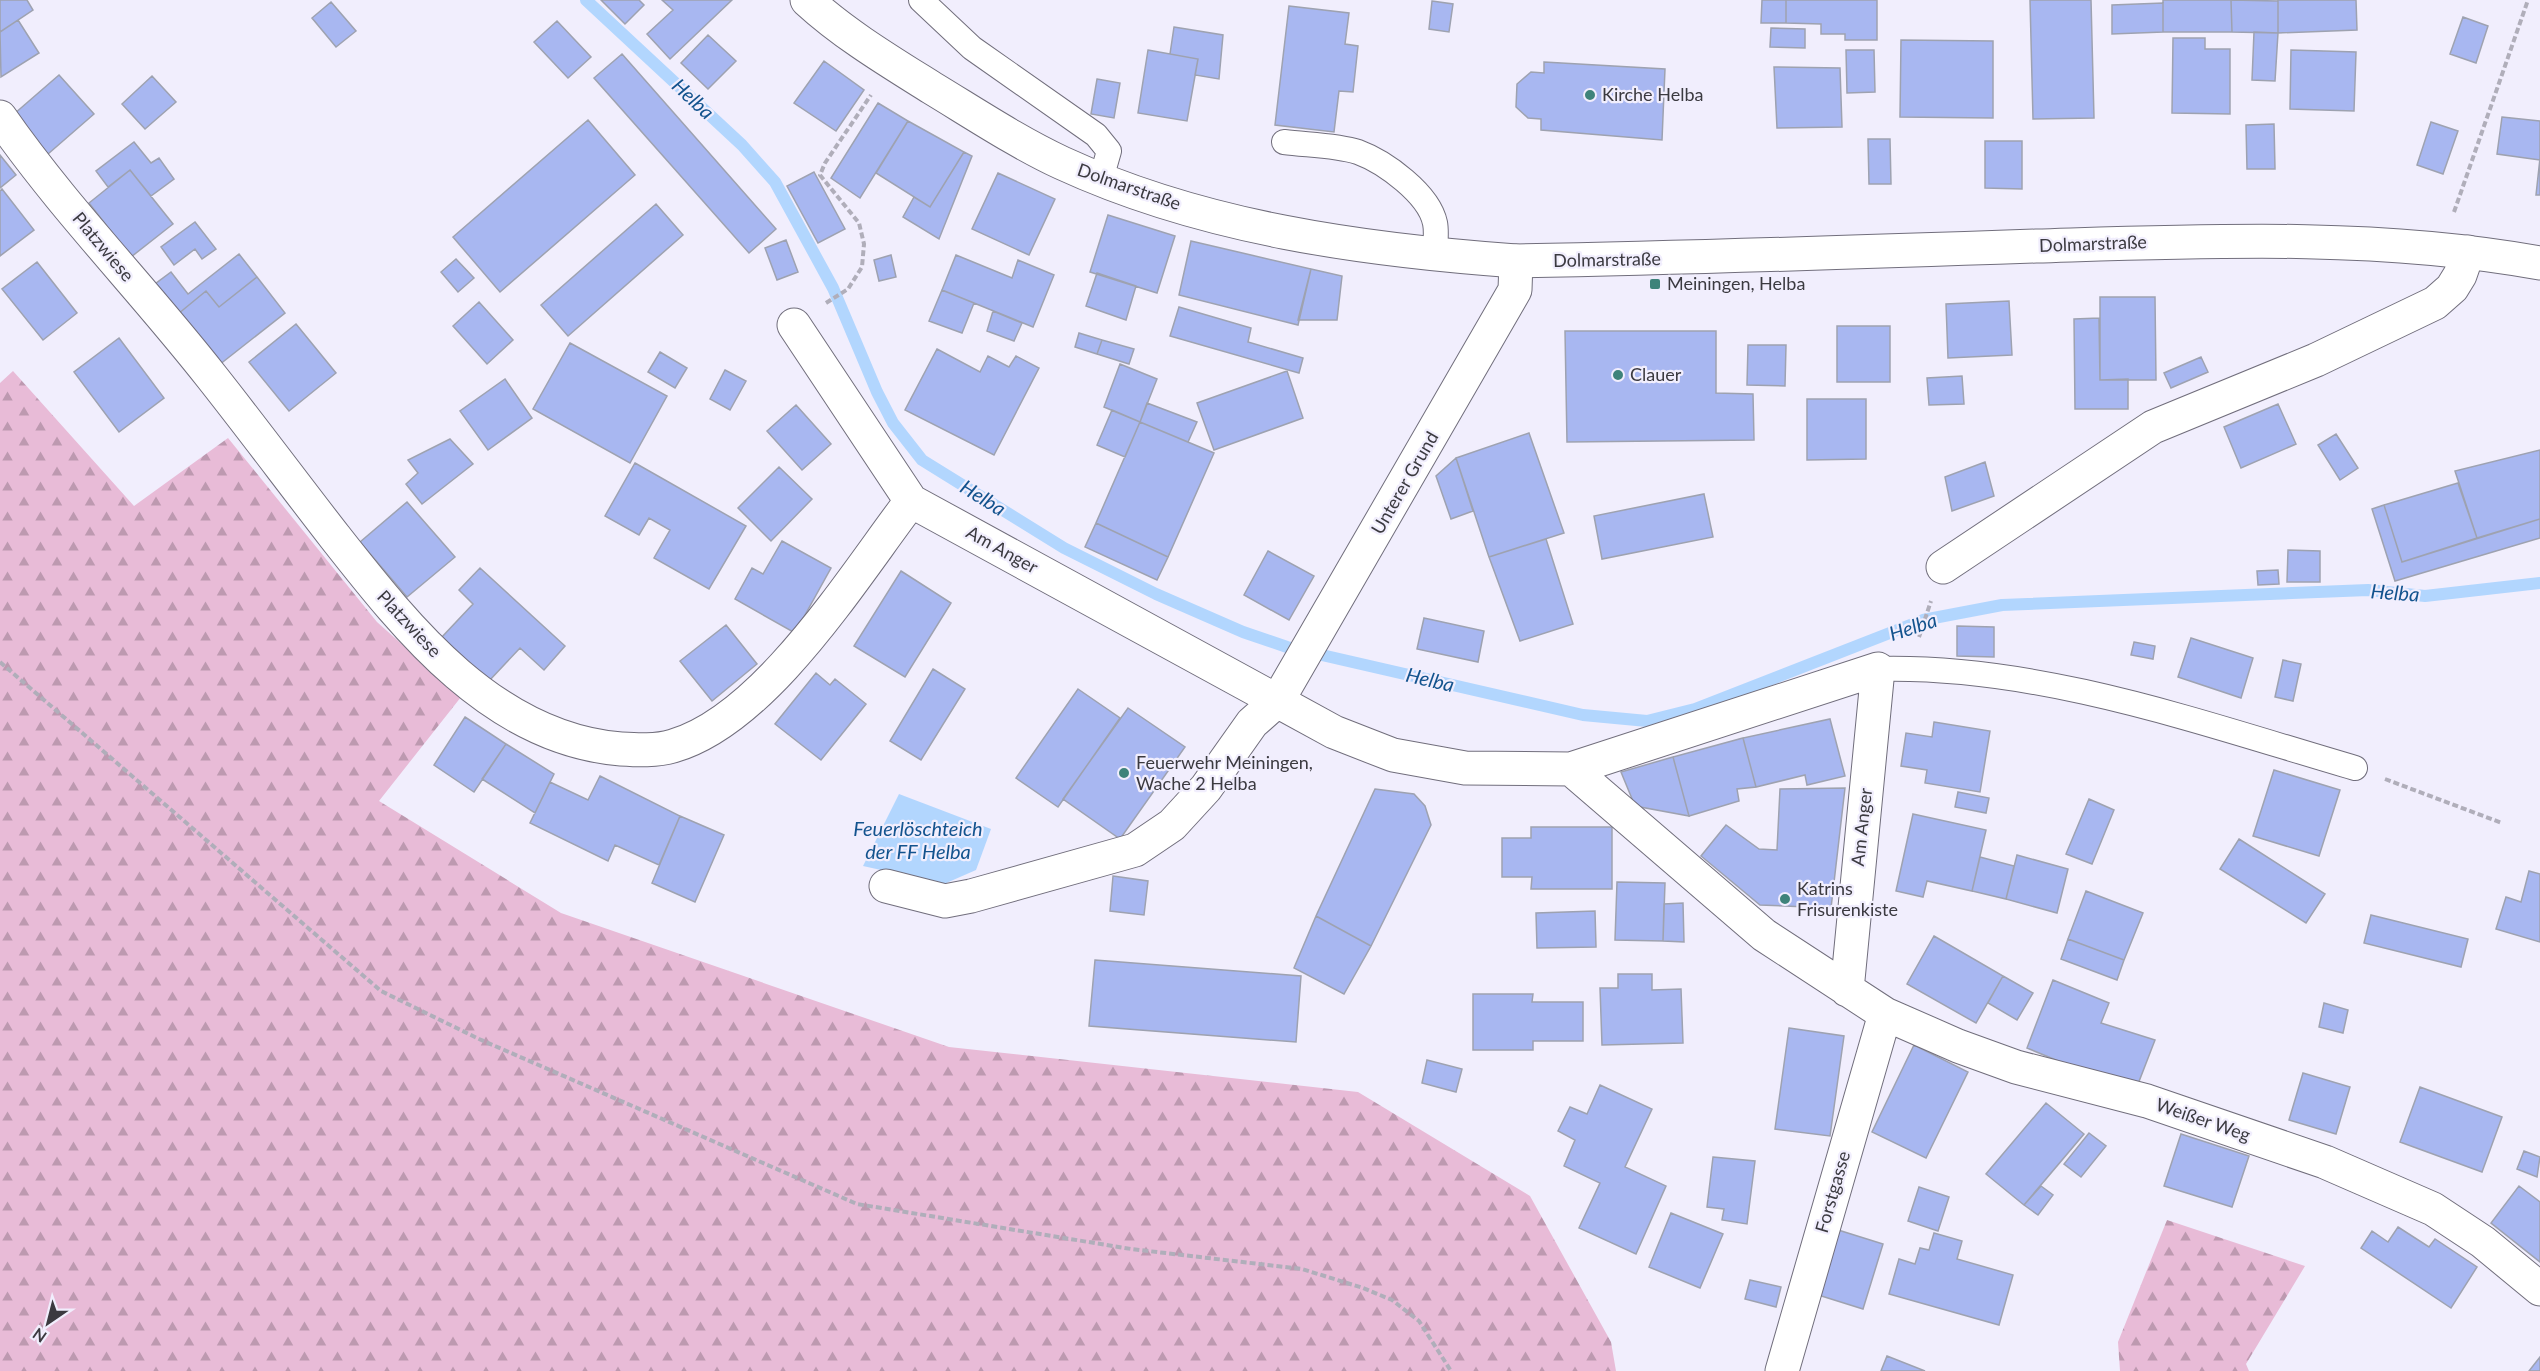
<svg xmlns="http://www.w3.org/2000/svg" width="2540" height="1371" font-family="Lato,sans-serif">
<defs>
<pattern id="forest-firs" width="22" height="20" patternUnits="userSpaceOnUse" patternTransform="scale(1.5)"><rect width="22" height="20" fill="#e8bbd7"/><path d="M5 1l3.5 6h-7zM16 11l3.5 6h-7z" fill="#bd99b0"/></pattern>
</defs>
<rect width="100%" height="100%" fill="#f1eefd"/>
<path fill="url(#forest-firs)" d="M13 371 134 506 228 438 377 622 461 697 379 801 561 913 949 1047 1358 1092 1530 1196 1611 1342 1616 1371H0V383Z
M2167 1220 2305 1266 2246 1364 2249 1371H2120L2118 1342Z"/>
<path fill="#b2d6fe" d="M899 794 991 829 976 870 944 884 863 866Z"/>
<g fill="none" stroke-linecap="round" stroke-linejoin="round">
<path stroke="#b2d6fe" stroke-width="12" d="M586 0 742 145 775 182 833 288 877 392 893 423 922 460 1064 548 1156 594 1243 632 1287 647 1583 715 1647 721 1695 709 1923 620 2002 605 2368 590 2425 596 2540 583"/>
</g>
<path fill="#a8b7f1" stroke="#9ea2b0" stroke-width="1.5" d="M0 0H27L33 10 0 32Z
M601 0H639L644 5 625 24Z
M662 0H732L670 59 647 34 673 10Z
M1762 0H1786V23H1761Z
M1786 0H1877V40H1845V34H1821V24L1786 23Z
M2030 0H2091L2094 118 2033 119Z
M2163 0H2231L2232 32H2163Z
M2231 0 2278 1V33L2232 32Z
M2278 0H2356L2357 30 2278 33Z
M1432 1 1453 4 1449 32 1429 29Z
M331 2 356 31 336 47 312 18Z
M2163 3V32L2112 34V5Z
M1289 6 1349 13 1345 44 1358 46 1353 92 1339 91 1334 132 1275 125Z
M2463 17 2488 26 2476 63 2450 54Z
M18 20 39 53 1 77 0 32Z
M557 21 591 57 568 78 534 42Z
M1174 27 1223 35 1219 79 1195 75 1198 59 1170 54Z
M1771 28 1805 29V48L1770 47Z
M2254 32 2278 33 2275 81 2252 80Z
M708 35 736 61 708 89 681 63Z
M2173 38H2205V49H2230V114L2172 113Z
M1901 40 1993 41V118L1900 117Z
M1148 50 1198 59 1187 121 1138 113Z
M1846 50H1874L1875 92 1847 93Z
M2291 50 2356 52 2354 111 2290 109Z
M622 54 776 229 749 253 594 78Z
M824 61 864 90 836 131 794 103Z
M1544 62 1665 69 1662 140 1541 130V119L1528 118 1516 107 1517 84 1531 72 1544 73Z
M1774 67 1840 68 1842 127 1777 128Z
M59 75 94 114 48 154 14 114Z
M152 76 176 102 145 129 122 104Z
M1097 79 1120 83 1114 118 1091 114Z
M878 103 908 121 860 198 831 178Z
M2502 117 2540 121V160L2497 154Z
M588 120 635 175 500 292 453 237Z
M908 121 964 152 930 207 876 173Z
M2431 122 2458 131 2443 174 2417 165Z
M2274 124 2275 169H2247L2246 125Z
M1868 139H1890L1891 184H1869Z
M1985 141H2022V189L1985 188Z
M134 142 151 163 159 158 174 179 151 196 130 170 108 187 96 171Z
M964 152 972 156 939 239 903 217 914 197 930 207Z
M0 155 16 175 0 188Z
M2540 158V195H2536Z
M130 170 173 224 131 257 89 203Z
M814 172 845 229 818 243 787 186Z
M998 173 1055 199 1029 255 972 229Z
M2 189 34 230 0 256V191Z
M656 204 683 235 568 336 541 305Z
M1108 215 1175 236 1157 293 1090 272Z
M195 222 216 249 202 259 195 249 174 265 161 247Z
M786 240 798 272 777 280 765 248Z
M1191 241 1311 269 1298 325 1179 295Z
M239 254 257 277 219 307 206 291 178 314 155 284 171 272 188 294Z
M891 255 896 277 879 281 874 260Z
M956 255 1012 278 1018 260 1054 275 1033 327 942 290Z
M456 259 474 278 458 292 441 272Z
M37 262 77 313 43 340 2 289Z
M1311 269 1342 276 1337 320H1298Z
M1097 273 1136 286 1126 320 1086 306Z
M257 277 285 313 219 365 178 314 206 291 219 307Z
M942 290 974 303 962 333 929 321Z
M2100 297H2155L2156 380H2100Z
M2009 301 2012 355 1948 358 1946 304Z
M479 302 513 340 487 364 453 326Z
M1179 307 1251 328 1248 342 1303 358 1299 373 1170 336Z
M993 311 1022 323 1014 341 987 331Z
M2099 318 2100 380 2128 379V409H2075L2074 319Z
M296 324 336 373 289 411 249 362Z
M1837 326H1890V382H1837Z
M1565 331H1716V393L1753 394 1754 440 1567 442Z
M1079 333 1102 340 1097 354 1075 347Z
M119 338 164 398 119 432 74 372Z
M1102 340 1134 349 1129 364 1097 354Z
M570 343 667 396 630 463 533 409Z
M1748 345H1786L1785 386 1747 385Z
M937 349 980 372 988 356 1009 367 1016 356 1039 368 994 455 905 410Z
M660 352 687 368 675 388 648 372Z
M2201 357 2208 372 2171 388 2164 373Z
M1120 364 1157 379 1140 422 1104 407Z
M725 370 746 381 730 410 710 399Z
M1287 371 1303 418 1214 450 1197 403Z
M1962 376 1964 404 1929 405 1927 378Z
M505 379 532 418 488 450 460 411Z
M1807 399H1866V459L1807 460Z
M1147 403 1197 422 1188 442 1140 422Z
M2278 404 2296 444 2241 468 2224 427Z
M796 405 831 444 802 470 767 431Z
M1112 410 1140 422 1125 457 1097 445Z
M1140 422 1214 453 1168 557 1096 523Z
M1529 433 1564 533 1489 557 1456 458Z
M2336 434 2358 468 2340 480 2318 445Z
M450 439 473 464 422 504 406 484 418 473 408 460Z
M2540 450V519L2477 538 2455 471Z
M1456 458 1473 511 1451 519 1436 476Z
M1985 462 1994 496 1952 511 1945 477Z
M635 463 746 526 709 589 654 558 670 530 649 518 639 535 605 516Z
M779 467 812 499 771 541 738 508Z
M2458 483 2477 538 2402 562 2384 505Z
M1704 494 1713 537 1602 559 1594 516Z
M407 502 455 557 407 597 360 542Z
M2384 505 2402 562 2540 519V538L2395 581 2372 509Z
M1096 523 1168 557 1157 580 1085 547Z
M1546 539 1573 624 1520 641 1489 557Z
M782 541 831 568 795 633 735 599 752 568 763 574Z
M2288 550 2320 551V582H2287Z
M1268 551 1314 576 1289 620 1244 595Z
M480 568 565 646 544 670 520 648 489 681 441 638 473 604 459 590Z
M2278 570 2279 584 2258 585 2257 571Z
M901 571 951 603 905 677 854 646Z
M1424 618 1484 631 1478 662 1417 649Z
M726 625 757 664 712 701 680 661Z
M1957 626 1994 627V657L1957 656Z
M2191 638 2253 658 2241 698 2178 677Z
M2134 642 2155 646 2153 659 2131 655Z
M2283 660 2301 664 2293 701 2275 697Z
M933 669 965 689 921 760 890 741Z
M816 673 830 685 835 679 866 704 821 760 775 724Z
M1078 689 1120 718 1058 807 1016 778Z
M1128 708 1185 747 1120 839 1063 799Z
M465 717 506 744 474 792 434 765Z
M1830 719 1845 776 1807 785 1805 775 1756 787 1743 738Z
M1934 722 1990 731 1980 792 1925 783 1927 770 1901 766 1906 733 1932 737Z
M1743 738 1756 787 1737 789 1739 801 1689 816 1673 757Z
M506 744 554 774 535 813 482 779Z
M1673 757 1689 816 1635 806 1621 772Z
M2274 770 2340 790 2319 856 2253 836Z
M600 776 680 816 659 865 615 845 608 861 530 823 550 782 588 800Z
M1845 788 1831 908 1760 905 1701 856 1726 825 1759 849 1777 850 1780 789Z
M1375 789 1414 794 1425 806 1431 825 1371 946 1316 916Z
M1958 792 1989 798 1986 813 1955 807Z
M2089 799 2114 810 2092 864 2066 854Z
M1913 814 1986 830 1972 891 1927 881 1923 897 1896 891Z
M680 816 724 835 695 902 652 883Z
M1531 827H1612V889H1531L1532 877H1502V838H1531Z
M2239 839 2325 894 2306 923 2220 869Z
M2017 855 2068 869 2057 913 2006 899Z
M1980 857 2014 866 2006 899 1972 891Z
M2529 871 2540 874V942L2496 929 2506 897 2521 902Z
M1113 876 1148 881 1144 915 1110 911Z
M1617 882 1665 883 1663 941 1615 940Z
M2086 891 2143 913 2124 960 2068 939Z
M1683 903 1684 942 1663 941 1664 904Z
M1595 911 1596 947 1537 948 1536 913Z
M2371 915 2468 939 2461 967 2364 943Z
M1316 916 1371 946 1344 994 1294 968Z
M1934 936 2003 976 1976 1023 1907 984Z
M2068 939 2124 960 2117 980 2061 959Z
M1095 960 1301 976 1296 1042 1089 1026Z
M1618 974H1652V990L1681 989 1683 1043 1602 1045 1600 988H1618Z
M2003 976 2033 993 2017 1020 1988 1003Z
M2053 980 2109 1003 2101 1023 2155 1040 2138 1084 2080 1070 2027 1048Z
M1473 994H1533L1532 1002H1583V1041H1533V1050H1473Z
M2324 1003 2348 1010 2343 1033 2319 1027Z
M1789 1028 1844 1036 1830 1136 1775 1129Z
M1914 1045 1968 1072 1926 1158 1872 1132Z
M1427 1060 1462 1069 1456 1092 1422 1083Z
M2303 1073 2350 1087 2336 1134 2289 1120Z
M1600 1085 1652 1109 1625 1167 1666 1186 1636 1254 1579 1228 1600 1183 1564 1166 1575 1140 1558 1131 1570 1107 1587 1114Z
M2420 1087 2502 1117 2482 1172 2400 1142Z
M2046 1103 2084 1134 2024 1205 1986 1174Z
M2089 1133 2106 1146 2081 1177 2064 1164Z
M2181 1134 2249 1156 2232 1207 2164 1186Z
M2524 1151 2540 1157 2537 1177 2517 1169Z
M1713 1157 1755 1161 1747 1224 1722 1220 1724 1209 1707 1207Z
M2041 1186 2053 1195 2038 1215 2024 1205Z
M2519 1186 2540 1202V1262L2491 1223Z
M1919 1187 1949 1197 1938 1231 1908 1221Z
M1671 1213 1723 1234 1700 1288 1649 1267Z
M2398 1227 2429 1247 2435 1239 2477 1267 2451 1308 2361 1248 2372 1231 2388 1242Z
M1835 1229 1883 1244 1863 1309 1815 1294Z
M1934 1233 1962 1241 1957 1259 2013 1275 1999 1325 1889 1294 1899 1259 1915 1264 1920 1248 1929 1250Z
M1750 1280 1781 1287 1776 1307 1745 1299Z
M1887 1356 1925 1371H1881Z
M2540 1357V1371H2529Z"/>
<g fill="none" stroke-linecap="round" stroke-linejoin="round">
<g stroke="#716e7c" stroke-width="26">
<path id="service" d="M921 0 972 48 1096 135 1109 151 1101 179
M1284 142C1307 145 1336 145 1358 152 1385 162 1429 194 1435 223 1437 232 1435 245 1435 255
M1878 669C2040 665 2201 723 2355 768"/>
</g>
<g stroke="#716e7c" stroke-width="35">
<path id="minor" d="M0 117C64 209 142 288 211 376 253 429 293 483 335 537 408 630 494 739 621 749 638 750 656 751 673 746 766 719 853 577 911 501
M794 325 911 501 1334 732 1393 755 1465 768 1571 769 1764 935 1885 1014 1958 1046 2016 1067 2147 1101 2325 1162 2433 1209 2483 1242 2540 1289
M1943 567 2153 427 2316 360 2435 303 2452 288 2460 275 2468 252
M1571 769 1878 669 1847 990
M886 886 945 901 971 896 1135 850 1172 825 1206 788 1252 723 1278 700 1515 290 1516 261
M1782 1371 1885 1014"/>
</g>
<g stroke="#716e7c" stroke-width="35">
<path id="primary" d="M807 0C844 34 889 61 932 88 975 114 1017 142 1062 163 1203 228 1363 250 1516 261 1689 258 1863 252 2036 246 2203 241 2375 233 2540 263"/>
</g>
<path stroke="#b0aeba" stroke-width="4" stroke-dasharray="6 3" stroke-linecap="butt" d="M2454 212 2528 0
M826 303 848 289 862 267 864 244 859 223 820 175 825 163 871 95
M1919 637 1931 601
M0 662 381 991 479 1039 857 1204 1131 1249 1302 1269 1363 1288 1392 1300 1419 1321 1451 1371
M2385 779 2502 823"/>
<use href="#service" stroke="#fff" stroke-width="24"/>
<use href="#minor" stroke="#fff" stroke-width="33"/>
<use href="#primary" stroke="#fff" stroke-width="33"/>
</g>
<g fill="#3e837a" stroke="#f1eefd" stroke-width="2">
<circle cx="1590" cy="95" r="6"/>
<rect x="1649" y="278" width="12" height="12" rx="3"/>
<circle cx="1618" cy="375" r="6"/>
<circle cx="1124" cy="773" r="6"/>
<circle cx="1785" cy="899" r="6"/>
</g>
<g text-anchor="middle" stroke-width="4.5" stroke-linejoin="round" paint-order="stroke">
<g font-size="18" fill="#3b3a40" stroke="#f1eefd" text-anchor="start">
<text x="1602" y="101">Kirche Helba</text>
<text x="1667" y="290">Meiningen, Helba</text>
<text x="1630" y="381">Clauer</text>
<text x="1136" y="769">Feuerwehr Meiningen,<tspan x="1136" dy="21">Wache 2 Helba</tspan></text>
<text x="1797" y="895">Katrins<tspan x="1797" dy="21">Frisurenkiste</tspan></text>
</g>
<g font-size="18" fill="#3b3a40" stroke="#f1eefd">
<text transform="translate(1129 187) rotate(19)" y="6">Dolmarstraße</text>
<text transform="translate(2093 244) rotate(-2)" y="6">Dolmarstraße</text>
<text transform="translate(103 247) rotate(50)" y="6">Platzwiese</text>
<text transform="translate(1607 260) rotate(-1)" y="6">Dolmarstraße</text>
<text transform="translate(1405 483) rotate(-60)" y="6">Unterer Grund</text>
<text transform="translate(1002 550) rotate(29)" y="6">Am Anger</text>
<text transform="translate(409 624) rotate(47)" y="6">Platzwiese</text>
<text transform="translate(1862 827) rotate(-84)" y="6">Am Anger</text>
<text transform="translate(2203 1120) rotate(19)" y="6">Weißer Weg</text>
<text transform="translate(1833 1192) rotate(-74)" y="6">Forstgasse</text>
</g>
<g font-size="20" font-style="italic" fill="#13538e" stroke="#f1eefd">
<text transform="translate(693 99) rotate(43)" y="7">Helba</text>
<text transform="translate(983 498) rotate(32)" y="7">Helba</text>
<text transform="translate(2395 593) rotate(4)" y="7">Helba</text>
<text transform="translate(1913 627) rotate(-18)" y="7">Helba</text>
<text transform="translate(1430 680) rotate(13)" y="7">Helba</text>
<text x="918" y="836">Feuerlöschteich<tspan x="918" dy="23">der FF Helba</tspan></text>
</g>
</g>
<g transform="translate(48 1323) rotate(215)" stroke="#f1eefd" stroke-width="4.5" paint-order="stroke">
<path d="M0-4.5L10 22L0 15L-10 22Z" fill="#3b3a40"/>
<text y="-9" font-size="16" font-weight="bold" text-anchor="middle" fill="#3b3a40">N</text>
</g>
</svg>
